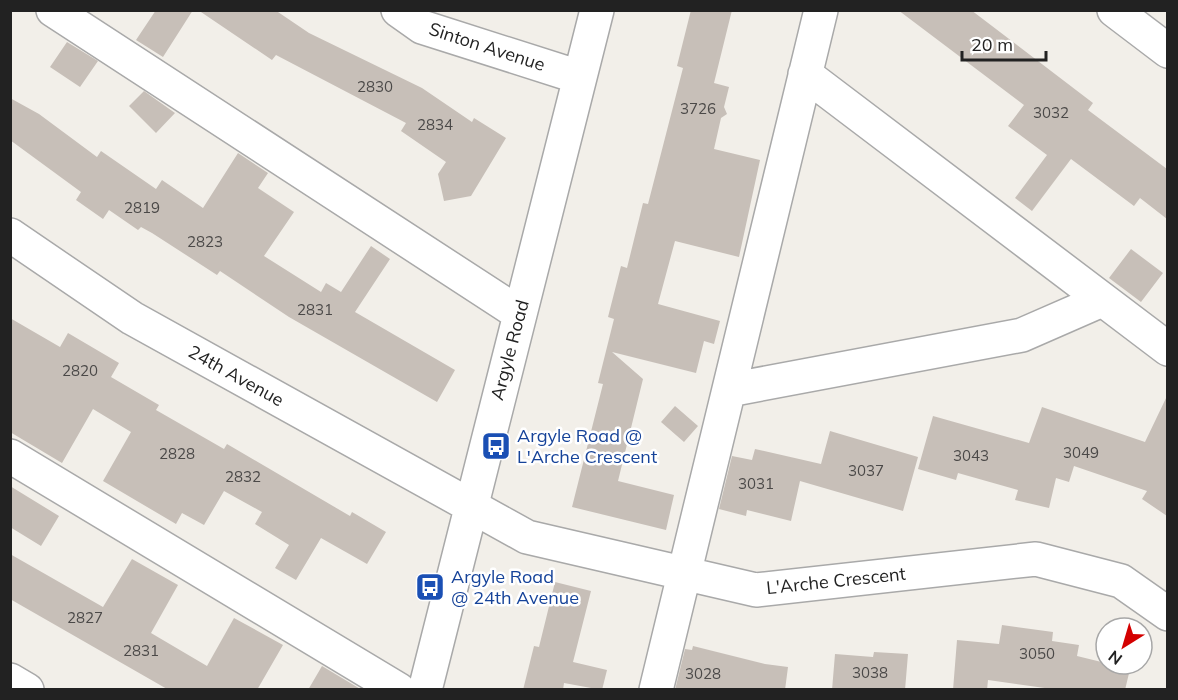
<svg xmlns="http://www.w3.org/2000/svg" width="1178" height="700" font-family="Mulish,sans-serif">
<rect width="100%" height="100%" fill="#f2efe9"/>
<path fill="#c7bfb8" d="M156 10H193L163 57 136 40Z
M198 10H275L309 33 422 88 472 122 474 118 506 138 471 196 444 201 438 174 446 162 401 131 406 123 276 55 272 60Z
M691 10H732L714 83 729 87 724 107 727 114 721 118 714 149 760 160 739 257 675 241 658 304 720 321 714 344 704 341 696 373 612 352 643 379 618 481 674 495 666 530 572 507 603 384 598 383 614 319 608 317 621 266 627 268 643 203 648 204 683 68 677 66Z
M898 10H971L1093 103 1088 110 1167 169V219L1140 198 1134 206 1071 159 1032 211 1015 198 1047 155 1008 126 1024 105Z
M67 42 98 61 80 87 50 67Z
M144 91 175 113 156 133 129 106Z
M10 98 39 114 97 157 101 151 156 189 162 180 203 208 238 153 268 173 258 188 294 212 264 256 321 292 326 283 341 292 371 246 390 259 355 312 455 370 437 402 289 317 220 271 217 275 152 233 141 227 138 230 109 210 103 219 76 200 81 192 10 140Z
M1131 249 1163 273 1141 302 1109 278Z
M10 318 60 347 68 333 119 363 111 377 159 405 156 410 224 449 227 444 350 516 352 512 386 532 367 564 321 538 296 580 275 568 289 545 255 524 262 512 224 491 204 525 182 513 176 524 103 481 131 432 93 409 62 463 10 432Z
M1167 396V516L1142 499 1147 491 1074 466 1069 482 1056 478 1049 508 1015 500 1018 490 958 473 956 480 918 469 933 416 1029 443 1042 407 1145 442Z
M675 406 698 426 684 442 661 422Z
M830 431 918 457 903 511 800 481 791 521 747 510 746 516 719 509 732 456 752 460 755 449 821 464Z
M10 486 59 516 41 546 10 527Z
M10 554 103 607 132 559 178 585 151 633 207 666 234 618 283 645 257 690 167 689 10 599Z
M555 582 591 591 573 662 607 670 602 690 564 683 563 690H523L534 646 539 647Z
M1002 625 1053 632 1052 641 1079 645 1077 656 1130 669 1125 690H1059L988 680 987 690H953L957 640 999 644Z
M693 646 765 664 788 667 785 690H675L685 649 692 650Z
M874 652 908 654 905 690H832L835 654 873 657Z
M322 666 362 690H308Z"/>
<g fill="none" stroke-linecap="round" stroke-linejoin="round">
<g stroke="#a9a9a9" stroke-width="36">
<path id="minor" d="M53 10 520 314
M398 10 422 27 579 77
M1114 10 1168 51
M805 74 1168 349
M10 235 132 318 527 537 756 590 1036 559 1121 581 1168 614
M729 390 1022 335 1102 300
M10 456 399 690
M10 680 27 690
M425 690 597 10
M656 690 821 10"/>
</g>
<use href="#minor" stroke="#fff" stroke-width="33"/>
</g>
<defs>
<g id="bus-square" transform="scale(1.5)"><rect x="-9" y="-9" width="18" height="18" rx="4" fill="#1a4fb4" stroke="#fff"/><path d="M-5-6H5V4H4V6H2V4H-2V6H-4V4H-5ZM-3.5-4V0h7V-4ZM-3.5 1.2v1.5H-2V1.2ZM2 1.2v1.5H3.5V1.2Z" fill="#fff"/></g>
</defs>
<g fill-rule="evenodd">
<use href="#bus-square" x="496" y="446"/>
<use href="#bus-square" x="430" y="587"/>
</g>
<g text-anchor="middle" stroke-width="5" stroke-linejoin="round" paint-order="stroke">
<g font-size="15" fill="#4b4948">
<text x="375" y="92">2830</text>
<text x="698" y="114">3726</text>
<text x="1051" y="118">3032</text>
<text x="435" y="130">2834</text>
<text x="142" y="213">2819</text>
<text x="205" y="247">2823</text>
<text x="315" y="315">2831</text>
<text x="80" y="376">2820</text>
<text x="1081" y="458">3049</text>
<text x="177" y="459">2828</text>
<text x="971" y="461">3043</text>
<text x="866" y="476">3037</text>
<text x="243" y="482">2832</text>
<text x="756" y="489">3031</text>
<text x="85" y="623">2827</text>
<text x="141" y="656">2831</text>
<text x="1037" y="659">3050</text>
<text x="870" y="678">3038</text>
<text x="703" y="679">3028</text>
</g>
<g font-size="18" fill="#222" stroke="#fff">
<text transform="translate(487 47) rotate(18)" y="6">Sinton Avenue</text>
<text transform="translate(510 350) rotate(-75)" y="6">Argyle Road</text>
<text transform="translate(236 376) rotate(29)" y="6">24th Avenue</text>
<text transform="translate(836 581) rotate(-6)" y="6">L'Arche Crescent</text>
</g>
<g font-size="18" fill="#164399" stroke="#fff" text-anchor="start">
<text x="517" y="442">Argyle Road @<tspan x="517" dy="21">L'Arche Crescent</tspan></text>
<text x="451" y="583">Argyle Road<tspan x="451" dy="21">@ 24th Avenue</tspan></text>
</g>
</g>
<rect width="1178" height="700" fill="none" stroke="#222222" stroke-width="24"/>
<g transform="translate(1124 646) rotate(217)"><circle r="28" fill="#ffffff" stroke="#a7a7a7" stroke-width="1.5"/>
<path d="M0-4.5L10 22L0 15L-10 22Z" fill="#d40000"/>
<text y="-9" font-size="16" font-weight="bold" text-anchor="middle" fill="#222222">N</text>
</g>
<path d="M962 51v9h84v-9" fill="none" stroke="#222222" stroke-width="3"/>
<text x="971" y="51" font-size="18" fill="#222222" stroke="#ffffff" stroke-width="4.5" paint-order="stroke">20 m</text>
</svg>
